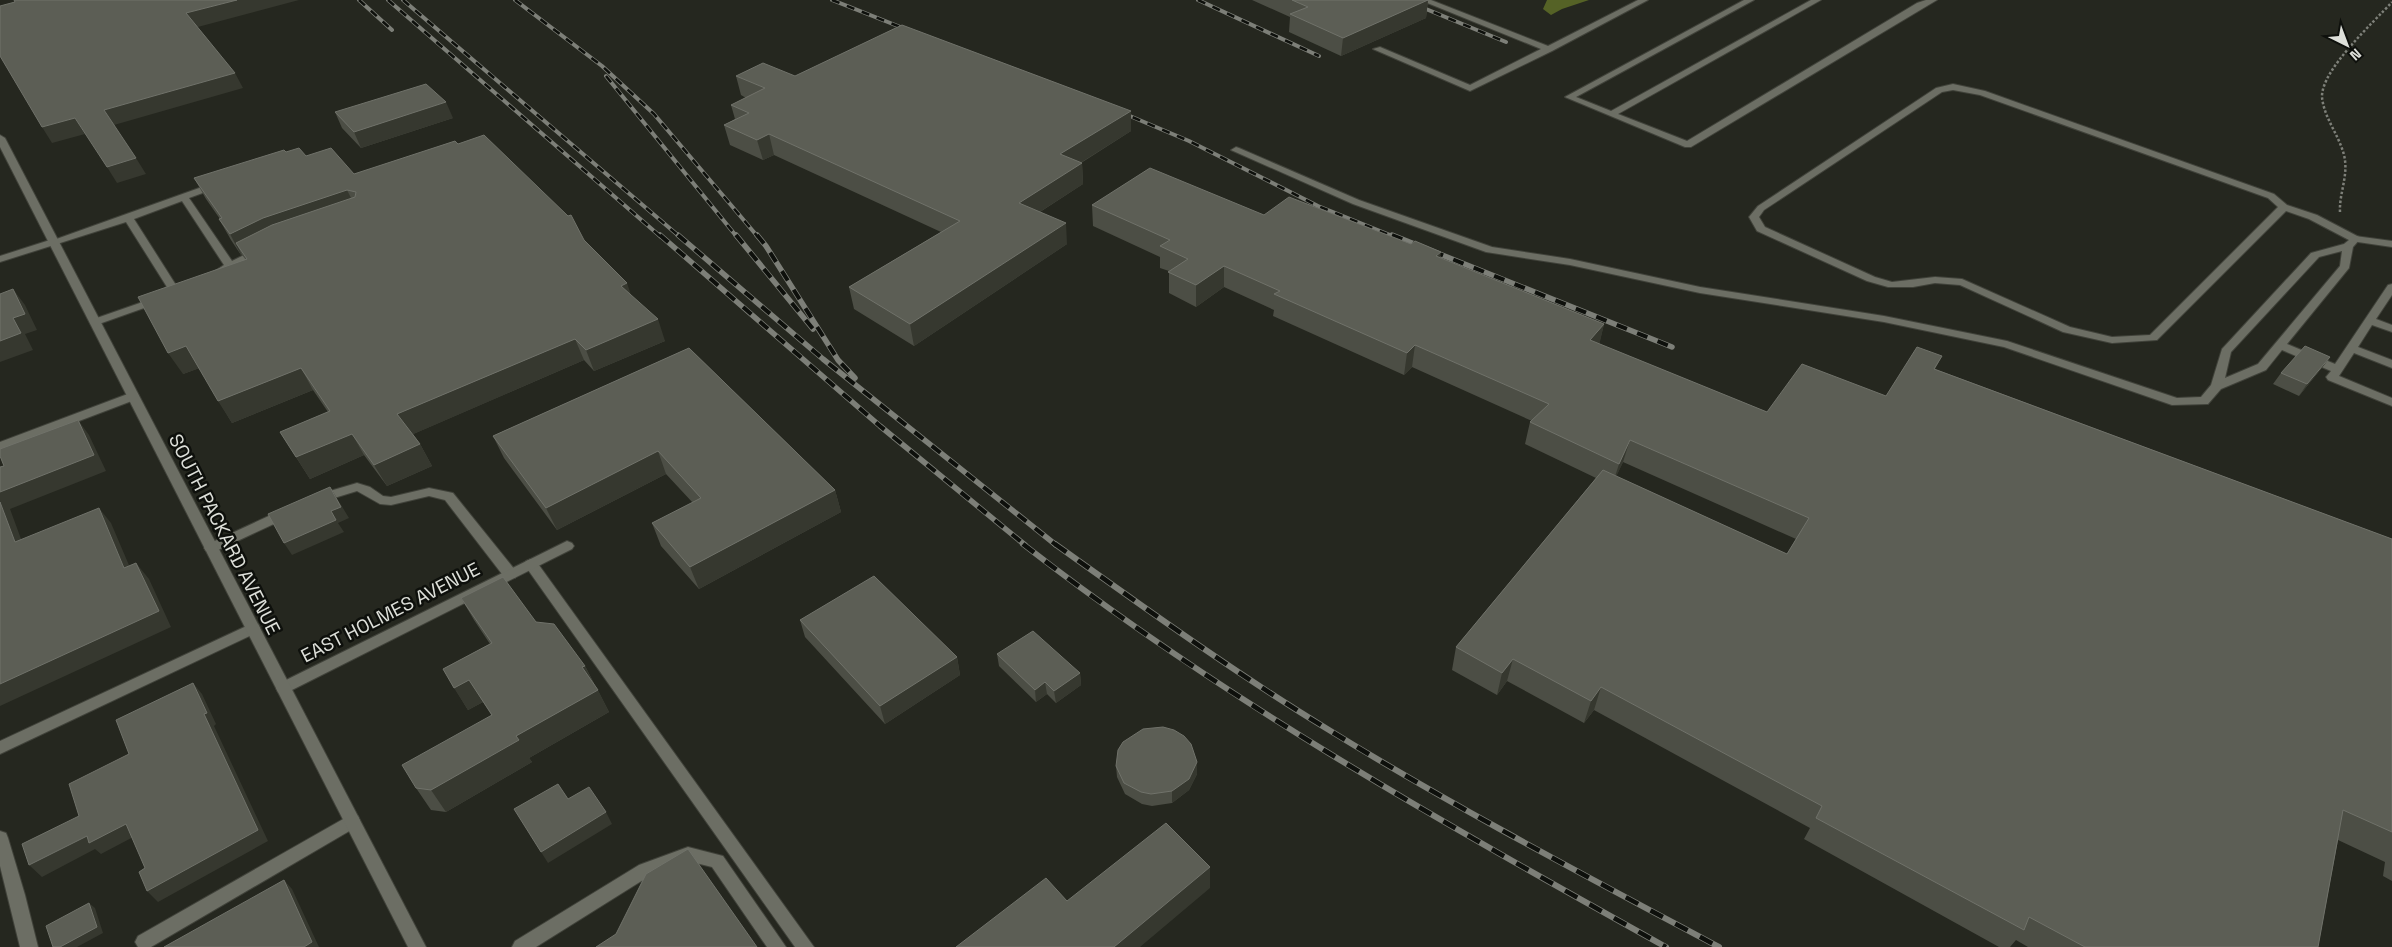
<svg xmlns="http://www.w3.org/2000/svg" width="2392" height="947" font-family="'Space Grotesk',sans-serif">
<rect width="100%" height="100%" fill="#25271f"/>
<path fill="#556226" d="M1547 0H1589L1562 9 1551 15 1543 9Z"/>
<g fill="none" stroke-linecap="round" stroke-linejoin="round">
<g stroke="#40423a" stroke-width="2">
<path id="lane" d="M1420 0H1431L1548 46 1638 0H1648L1552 51 1470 91 1373 49 1380 47 1470 85 1541 49Z
M1744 0H1754L1576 97 1611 111 1811 0H1821L1618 114 1687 141 1917 3 1926 0H1937L1691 147H1685L1565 97Z
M1953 84 1985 91 2274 194 2287 205 2317 215 2359 237 2360 239 2353 247 2349 268 2287 344 2335 364 2388 285 2392 284V295L2376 319 2392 325V332L2372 325 2358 347 2392 360V368L2354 353 2339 376 2392 398V406L2328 380 2326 377 2331 371 2282 350 2266 370 2221 389 2208 404 2172 405 2004 347 1884 322 1700 293 1570 265 1486 252 1353 204 1231 150 1236 147 1239 148 1359 200 1492 247 1570 259 1700 287 1884 316 2007 341 2177 398 2201 397 2211 385 2222 349 2311 253 2344 244 2349 240 2309 219 2286 211 2157 340 2112 343 2063 332 1960 285 1935 283 1913 287H1888L1867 281 1757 231 1749 217 1758 206 1936 88ZM1953 90 1980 95 2268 198 2278 207 2150 335 2112 337 2070 327 1962 279 1935 277 1892 282 1875 277 1765 227 1759 217 1764 210 1942 92ZM2342 251 2340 266 2258 364 2225 378 2231 352 2319 257Z
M216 182 221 185 219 187 189 198 232 261 254 250H262L263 252 224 273H216L215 271 224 265 182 201 134 219 181 293 180 295H172L126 222 57 244 53 245 48 242Z
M157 297 161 298 162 300 161 302 99 324H91L90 322 91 320Z
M357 483 370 487 383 496 391 497 429 488 453 493 515 570 517 574 515 578H505L445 500 429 496 391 505 380 504 357 491 318 503 312 499 313 496Z
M286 508 291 510 292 513 291 516 216 551H206L204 548 206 545Z
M531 559 536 561 814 947H795L526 567 524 564 526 561Z
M352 814 358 816 360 821 358 826 151 947H138L135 942 138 936Z
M0 831 6 833 8 838 25 895 38 947H20L0 866Z
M688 847 723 856 786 947H767L712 867 688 861 651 875 536 947H512L515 941 639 865Z"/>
</g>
<g stroke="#40423a" stroke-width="2">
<path id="street" d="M2355 236 2392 241V247L2351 241V237Z
M53 239 57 240V244L0 262V256Z
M133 392 137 393 139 396 137 399 0 451V442Z
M567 541 572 543 574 546 572 549 288 692 283 694 278 692 276 688 278 684Z
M253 623 258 624 260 628 258 632 0 754V741Z"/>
</g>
<g stroke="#40423a" stroke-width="2">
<path id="secondary" d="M0 135 5 138 426 947H408L0 147Z"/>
</g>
<path stroke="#7e8079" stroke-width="2.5" stroke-dasharray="2.5 2" stroke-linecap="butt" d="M2340 212C2339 193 2349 175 2344 155 2339 135 2324 118 2322 97 2321 70 2374 22 2392 2"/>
<use href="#lane" fill="#6c6e64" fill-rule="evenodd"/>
<use href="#street" fill="#6c6e64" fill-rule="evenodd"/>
<use href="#secondary" fill="#6c6e64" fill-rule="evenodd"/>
<g stroke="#7d7f78" stroke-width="4">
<path id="rail-far2" d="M359 0 392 30
M388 0 661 237
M403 0 680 237
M515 0 602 66 654 114 758 237
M832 0 913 32
M1198 0 1319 56
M1404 0 1506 42
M606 76 737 237
M1118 111 1189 141 1318 206 1395 237"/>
</g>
<g stroke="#7d7f78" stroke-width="5.5">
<path id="rail-far1" d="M660 235 880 426 1025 545
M678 235 823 359 1056 545
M736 235 813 329
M757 235 766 246 838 360 855 378
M1392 235 1672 347"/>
</g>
<g stroke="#7d7f78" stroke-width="6">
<path id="rail" d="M1023 544C1223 700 1445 824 1666 947
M1055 544C1145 608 1235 673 1329 730 1456 808 1588 877 1719 947"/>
</g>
<use href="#rail-far2" stroke="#0e100c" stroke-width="2.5" stroke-dasharray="8" stroke-linecap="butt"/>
<use href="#rail-far1" stroke="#0e100c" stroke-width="4" stroke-dasharray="11" stroke-linecap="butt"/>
<use href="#rail" stroke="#0e100c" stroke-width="4.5" stroke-dasharray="14" stroke-linecap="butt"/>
</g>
<path fill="#4c4e45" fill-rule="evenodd" d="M1252 0H1428L1426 18 1341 56 1289 32 1290 17Z
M736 76H795L1131 131 1081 163H1082L1083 184 1040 212 1067 244 914 346 854 309 849 287 941 232 774 155 763 160 730 145 724 125 735 119 731 105 746 98 741 95Z
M335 112 453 118 361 148 342 128Z
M458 144 584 240 631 296 665 341 594 371 584 360 413 434 420 444 432 466 387 486 364 455 310 479 280 432 328 412 313 390 232 423 199 368 183 374 246 260 242 255H241L231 240 219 219H220L206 199 194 178 286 152 306 156 354 174Z
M1092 205 1264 215 1440 258 1604 324 1599 344 1767 412 1886 396 1942 356 1935 369 2392 539V881L2383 876 2385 862 2338 840 2318 947H2028L2016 940 2010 947H1999L1804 839 1810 828 1594 710 1584 723 1507 681 1497 695 1452 670 1456 647 1596 478 1525 444 1530 422 1532 421 1412 367 1404 375 1273 316 1274 310 1224 287 1196 307 1169 293V271L1160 268V257L1093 226ZM1623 462 1796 539 1787 554 1616 476Z
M689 348 835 490 841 512 699 589 661 546 652 523 693 503 666 474 557 530 504 458 493 436Z
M2330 357 2321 369 2299 396 2273 384 2281 373Z
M461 598 536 622 585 666 609 712 529 758 532 762 446 812 431 810 416 788 492 716 483 702 468 710 443 669 490 644 474 620Z
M800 620 957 657 960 675 885 724 805 637Z
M997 654 1080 673 1081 685 1056 703 1047 694 1036 702 999 666Z
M1116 766 1197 774 1189 790 1172 803 1152 806 1142 804 1125 794 1117 777Z"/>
<path fill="#36382f" d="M237 0H299L194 28 186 13Z
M1428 0 1426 18 1341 56 1343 38Z
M235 73 243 88 114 125 104 110Z
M446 102 453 118 361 148 354 132Z
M1131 111V131L1061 175 1060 154Z
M75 118 85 134 52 143 42 127Z
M769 134 774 155 763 160 757 140Z
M136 158 146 174 117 183 107 167Z
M1082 163 1083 184 1021 224 1019 203Z
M347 190 357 210 236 243 242 255H241L230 234 263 218Z
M1066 223 1067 244 914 346 910 324Z
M1441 252 1438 273 1436 256Z
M1224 266V287L1196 307V285Z
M627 283 634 304 621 286Z
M13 289 25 305 37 330 25 334 33 350 0 362V341L13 318Z
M658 319 665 341 594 371 586 350Z
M1604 324 1599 346 1590 340Z
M575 339 584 360 409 436 397 414Z
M1415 345 1412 367 1404 375 1407 353Z
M186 346 200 368 183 374 168 353Z
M2330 357 2321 369 2299 396 2307 384Z
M301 368 313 390 232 423 218 401Z
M78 420 89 435 106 471 10 509 28 558 15 542 0 502V492Z
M352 434 364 455 310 479 296 457Z
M1630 440 1623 462 1612 486 1619 464Z
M420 444 432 466 387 486 374 465Z
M658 451 666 474 557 530 546 508Z
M330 487 349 518 338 523 344 532 292 555 284 543 331 511Z
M835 490 841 512 699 589 690 567Z
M99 508 111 523 137 584 124 568Z
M136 563 149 579 171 627 0 706V684Z
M957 657 960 675 885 724 880 706Z
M1513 659 1507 681 1497 695 1502 673Z
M585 666 596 688 582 667Z
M1080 673 1081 685 1056 703 1054 691Z
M469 680 483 702 468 710 454 688Z
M1045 682 1047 694 1036 702 1035 690Z
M193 683 202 694 216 724 214 726 268 841 158 902 147 891Z
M1601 687 1594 710 1584 723 1591 701Z
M598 690 609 712 529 758 532 762 446 812 431 790 516 736Z
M1197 762V774L1189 790 1172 803V791Z
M606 812 612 824 548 863 541 852Z
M126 824 137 835 101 854 95 849 42 877 29 865 87 836Z
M1210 867V888L1140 947H1114Z
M284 880 292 889 319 947H304Z
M89 903 95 908 103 933 77 947H60Z"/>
<path fill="#5c5e55" stroke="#70726a" d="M14 0H237L186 13 235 73 104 110 136 158 107 167 75 118 42 127 0 56V6L15 2Z
M1292 0H1428L1343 38 1290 14 1308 7Z
M902 25 1131 111 1060 154 1082 163 1019 203 1066 223 910 324 849 287 960 221 769 134 757 140 724 125 749 113 731 105 765 88 736 76 763 63 795 76Z
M426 84 446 102 354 132 335 112Z
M484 135 568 216 571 215 584 240 627 283 621 286 658 319 586 350 575 339 397 414 420 444 374 465 352 434 296 457 280 432 330 411 301 368 218 401 186 346 168 353 138 297 247 259 236 243 272 225 355 197 356 192 347 190 263 218 230 234 219 219 222 218 194 178 284 150 286 152 299 148 306 156 331 148 354 174 455 141 458 144Z
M1150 168 1264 215 1289 197 1411 244 1415 241 1441 252 1436 256 1604 324 1590 340 1767 412 1802 364 1886 396 1917 347 1942 356 1934 369 2392 539V832L2343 810 2318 947H2085L2029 917 2024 930 1816 818 1822 806 1601 687 1591 701 1513 659 1502 673 1456 647 1603 470 1787 554 1809 518 1630 440 1619 464 1530 422 1549 404 1415 345 1407 353 1274 294 1280 291 1224 266 1196 285 1168 272 1188 259 1160 246 1170 240 1092 205Z
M13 289 25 314 13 318 21 333 0 341V294Z
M2305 346 2330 357 2307 384 2281 373Z
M689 348 835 490 690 567 652 523 701 498 658 451 546 508 493 436Z
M78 420 94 455 0 492V467L4 466 0 456V449Z
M330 487 341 507 331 511 336 520 284 543 268 514Z
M0 502 15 542 99 508 124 568 136 563 159 611 0 684Z
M874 576 957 657 880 706 800 620Z
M503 577 536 622 554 624 585 666 582 667 598 690 516 736 519 740 431 790 416 788 402 765 492 715 469 680 454 688 443 669 492 643 461 598Z
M1033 631 1080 673 1054 691 1045 682 1035 690 997 654Z
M193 683 207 713 204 714 258 830 147 891 139 872 145 868 126 824 89 843 87 836 29 865 22 844 79 816 69 784 129 754 116 720Z
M1163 727 1174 730 1184 736 1191 744 1197 762 1189 779 1172 791 1151 794 1141 792 1124 783 1116 766 1118 750 1123 742 1143 729Z
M558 784 568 799 589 787 606 812 541 852 514 809Z
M1166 823 1210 867 1114 947H956L1046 878 1067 901Z
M688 849 757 947H596L616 934 646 874Z
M284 880 312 942 304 947H164Z
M89 903 97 927 60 947H53L46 926Z"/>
<g text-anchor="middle" stroke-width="5" stroke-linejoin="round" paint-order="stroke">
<g font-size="19" fill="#dee0da" stroke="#0e100c">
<text transform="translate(225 534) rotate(63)" y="7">SOUTH PACKARD AVENUE</text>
<text transform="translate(390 612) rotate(-27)" y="7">EAST HOLMES AVENUE</text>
</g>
</g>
<g transform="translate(2347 45) rotate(138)" stroke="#0e100c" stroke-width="4" paint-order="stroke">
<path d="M0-4L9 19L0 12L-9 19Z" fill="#dee0da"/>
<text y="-8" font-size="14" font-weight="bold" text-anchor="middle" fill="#dee0da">N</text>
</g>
</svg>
